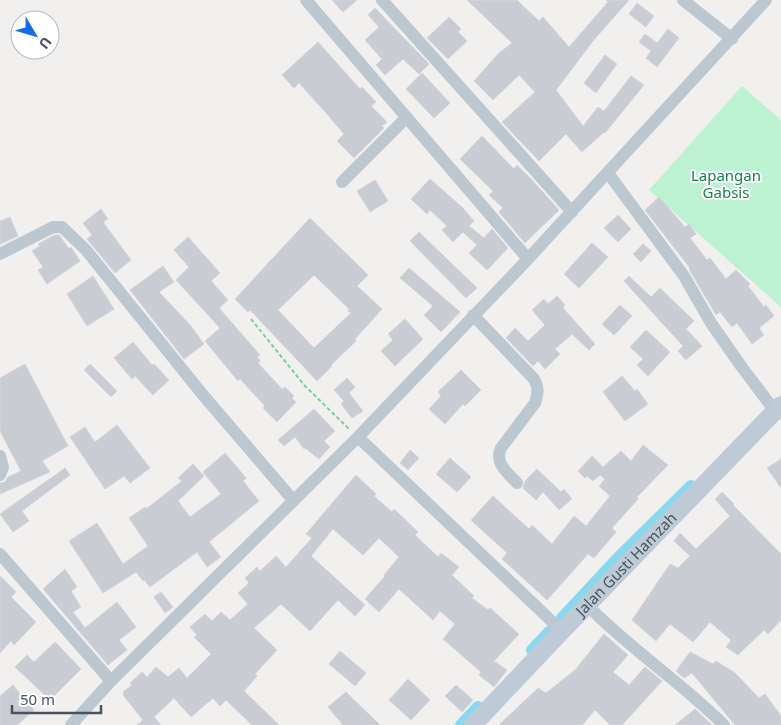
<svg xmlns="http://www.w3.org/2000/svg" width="781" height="725" font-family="'Noto Sans',sans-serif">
<rect width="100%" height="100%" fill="#f2efef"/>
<path fill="#bcf1d1" d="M742 86 781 120V307L649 190Z"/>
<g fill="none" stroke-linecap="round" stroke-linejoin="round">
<path stroke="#88d9f0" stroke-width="12" d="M562 618 618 558 691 486
M532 650 549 632
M461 725 478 707"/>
</g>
<path fill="#c9ccd2" stroke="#d3d5db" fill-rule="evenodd" d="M332 0H357L343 12Z
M467 0H517L539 21 543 17 569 47 608 2 606 0H629L593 41 556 90 583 126 598 107 604 111 631 76 644 85 605 133 604 132 582 152 566 134 539 161 502 122 535 92 519 75 493 100 474 81 499 53 512 43Z
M637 3 654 16 646 27 629 14Z
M375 8 429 64 419 74 403 59 385 75 376 65 382 59 365 40 379 27 368 15Z
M449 17 461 29 458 32 467 41 448 59 427 38Z
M668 29 679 38 657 67 646 58 651 51 639 42 645 34 657 43Z
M318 42 360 89 362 87 376 102 371 106 387 122 382 126 384 128 354 158 337 141 344 134 327 114 299 83 294 88 282 75Z
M605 55 617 64 596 93 584 83Z
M422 73 450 103 434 118 406 89Z
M482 136 514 169 517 165 531 179 559 210 525 243 499 212 503 208 489 195 493 191 460 159Z
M430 179 462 207 474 221 469 226 484 238 492 229 508 248 487 270 469 253 477 245 463 232 453 242 442 230 447 226 430 210 427 214 411 199Z
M375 180 388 201 370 212 357 191Z
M659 197 685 227 689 224 696 234 690 238 707 260 710 258 726 279 736 270 750 284 748 286 764 307 766 305 774 316 759 328 764 335 752 344 737 323 732 327 720 312 716 315 689 269 690 268 645 210Z
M101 209 108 219 103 222 131 260 115 273 87 239 92 235 83 223Z
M618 215 631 229 618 242 604 228Z
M10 217 18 236 0 244V221Z
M310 218 368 275 357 286 382 309 355 339 356 341 331 365 332 366 317 381 250 310 248 312 235 299ZM314 275 349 309 348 311 351 313 314 348 278 310Z
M419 232 477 288 466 298 410 241Z
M55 235H59L69 249 71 247 80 261 47 284 38 270 43 267 32 251 40 246 38 244Z
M188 237 220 273 211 281 228 300 219 308 260 355 257 357 260 361 258 363 282 389 285 387 294 396 292 398 296 402 277 422 263 408 265 406 240 379 238 381 205 341 220 328 176 280 189 267 174 250Z
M592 243 608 257 579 288 564 274Z
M643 244 651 251 641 262 633 254Z
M163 266 174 282 159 292 191 326 204 344 184 359 130 290Z
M409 268 460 312 441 332 424 315 433 306 400 278Z
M93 276 114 309 87 326 67 294Z
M629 276 651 297 660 288 694 321 686 329 702 346 686 360 678 351 683 346 624 281Z
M557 296 565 305 563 308 595 344 589 350 572 334 555 349 560 354 545 369 538 361 533 366 506 338 515 328 528 341 545 325 532 310 544 299 548 304Z
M620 305 632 316 614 335 602 324Z
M405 319 423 339 395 366 381 351 393 340 388 334Z
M646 330 670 352 648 376 637 365 643 359 630 347Z
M133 342 152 365 154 364 169 380 153 395 135 376 132 379 114 358Z
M25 364 68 446 42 461 50 472 0 494V483L5 482 8 477 21 471 0 431V378Z
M90 364 117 391 111 397 84 370Z
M461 370 481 390 465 406 463 404 445 424 429 409 441 396 438 392Z
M622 376 635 391 637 389 648 404 625 421 603 392Z
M347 378 355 387 349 393 363 411 352 418 341 404 344 401 334 390Z
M314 409 335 431 324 441 330 447 319 459 305 448 304 449 295 437 284 446 278 440Z
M117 425 150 468 130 483 124 476 105 489 70 437 85 427 95 442Z
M643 445 668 465 637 497 638 499 612 528 616 532 594 558 588 554 547 600 502 559 507 553 471 520 493 496 529 529 532 525 552 544 574 516 586 526 610 496 599 486 605 479 600 475 593 481 587 476 585 478 578 471 592 456 603 467 621 451 631 461Z
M410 450 419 458 408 470 400 463Z
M225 453 246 478 243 481 259 501 209 542 221 557 207 567 197 552 150 587 144 580 143 581 136 572 103 593 69 541 97 523 123 564 148 546 129 518 145 507 146 509 182 481 178 478 193 464 204 476 178 501 190 517 221 494 203 472Z
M450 458 471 477 457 492 436 474Z
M781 459V488L767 468Z
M65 468 70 475 22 511 29 521 13 532 0 514Z
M537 469 561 492 564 489 572 499 559 510 543 492 536 500 523 488 525 481Z
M356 475 376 494 374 496 392 512 394 509 418 532 415 535 438 557 441 553 459 567 452 575 474 596 472 598 488 610 490 608 519 634 494 661 507 670 494 687 479 675 481 672 443 639 455 624 440 611 433 620 399 589 379 612 365 599 385 576 384 575 399 557 379 538 363 555 333 529 311 556 365 605 355 616 338 600 310 631 281 604 254 628 277 650 255 674 257 676 244 691 279 725H252L226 700 220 706 213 698 191 717 174 698 154 717 161 725H137L143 720 123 695 124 693 123 692 132 685 130 683 142 672 147 677 156 667 168 677 179 668 187 678 211 654 194 637 197 635 190 627 205 614 212 621 221 612 230 620 248 604 238 593 249 583 245 578 257 567 260 571 276 556 286 567 312 538 306 534Z
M722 492 734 504 733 505 781 554V620L768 634 764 630 738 655 726 647 731 640 710 622 693 642 670 624 656 641 632 620 670 564 678 568 690 556 674 541 680 533 696 549 730 516 715 499Z
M65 569 77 587 71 591 81 607 73 612 85 628 117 602 136 627 119 640 127 650 108 665 43 589Z
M0 576 16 592 11 597 36 622 14 645 11 641 0 653Z
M161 592 173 607 165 613 154 597Z
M604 634 628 655 613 672 629 685 645 667 662 681 622 725H610L595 710 582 725H499L538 688 546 693 575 670Z
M55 642 81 669 50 700 15 667 27 655 34 662Z
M340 651 366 673 355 686 329 664Z
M690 652 713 664 716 661 735 673 759 698 765 694 781 716V725H735L692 673 684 678 676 671Z
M408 679 430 700 411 720 389 700Z
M13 685 34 710 17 725H0V696Z
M456 685 473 700 462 712 445 696Z
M346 692 380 725H343L328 707Z
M695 709 712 725H675Z"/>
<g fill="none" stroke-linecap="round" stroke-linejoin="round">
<path stroke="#73d1a4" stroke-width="2" stroke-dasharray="4 2.5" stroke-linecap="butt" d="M251 319 305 386 349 429"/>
<path stroke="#bdc7cf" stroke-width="12" d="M306 0 528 259
M382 0 572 212
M683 0 732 39
M608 173 684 276 711 323 741 366 775 411
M342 182 406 118
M0 254 53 227H62L86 250 203 395 293 500
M473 315 534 379C539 388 538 393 535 403L501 448C494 463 507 472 517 483
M358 437 562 631
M0 456 3 467 0 475
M0 554 111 681
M587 605C630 649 681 682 724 725
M71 725 111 681 358 437 528 259 766 0"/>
<path stroke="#bfcad7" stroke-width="18" id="s1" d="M473 725 562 631 781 405"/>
</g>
<g text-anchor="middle" stroke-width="4" stroke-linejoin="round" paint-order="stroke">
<g font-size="15" fill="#13834d" stroke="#fff">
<text x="726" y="181">Lapangan<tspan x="726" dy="17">Gabsis</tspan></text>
</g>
<g font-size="15" fill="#47535e" stroke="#fff">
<text dy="5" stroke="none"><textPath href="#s1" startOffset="222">Jalan Gusti Hamzah</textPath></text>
</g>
</g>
<g transform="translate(35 35) rotate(128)"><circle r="24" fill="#ffffff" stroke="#b5babf"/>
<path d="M0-4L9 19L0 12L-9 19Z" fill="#116dea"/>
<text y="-8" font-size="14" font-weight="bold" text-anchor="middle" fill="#47535e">U</text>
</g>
<path d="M12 705v8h89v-8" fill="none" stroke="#47535e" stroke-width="2.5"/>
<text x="20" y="705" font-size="15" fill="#47535e" stroke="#ffffff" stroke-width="4" paint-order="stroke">50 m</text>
</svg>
